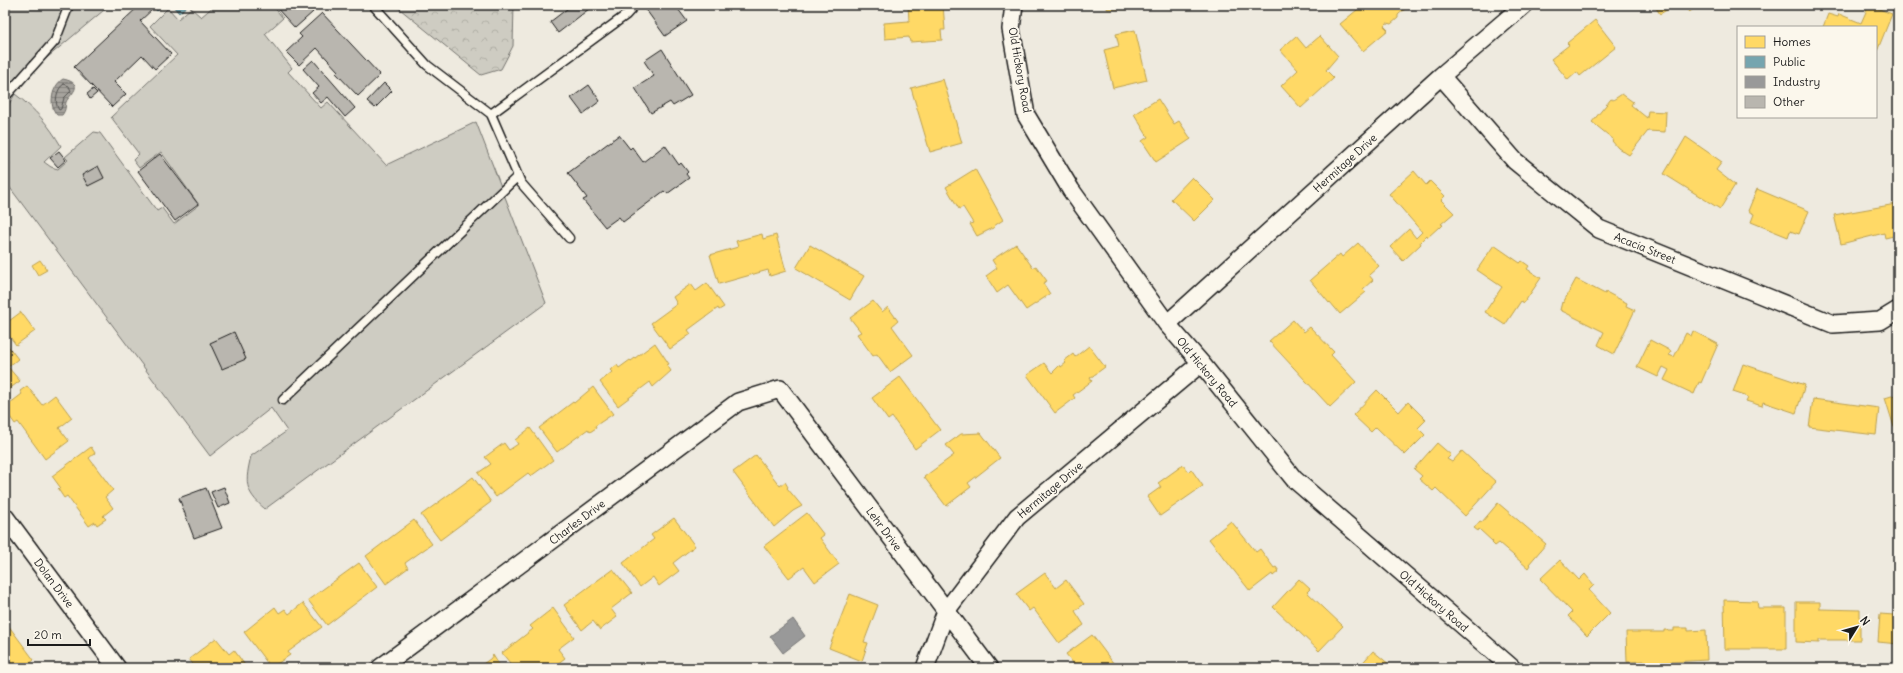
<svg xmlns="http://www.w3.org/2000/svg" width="1903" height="673" font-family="Delius,sans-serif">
<defs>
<pattern id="forest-crowns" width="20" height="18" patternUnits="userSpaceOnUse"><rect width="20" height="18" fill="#ceccc2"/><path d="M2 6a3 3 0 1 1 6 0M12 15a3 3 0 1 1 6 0" fill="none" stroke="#b0afa6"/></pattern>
<pattern id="water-rules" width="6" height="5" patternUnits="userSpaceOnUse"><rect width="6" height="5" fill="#a6a39d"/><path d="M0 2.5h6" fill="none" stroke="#86847f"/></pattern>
</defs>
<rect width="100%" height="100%" fill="#eeeadf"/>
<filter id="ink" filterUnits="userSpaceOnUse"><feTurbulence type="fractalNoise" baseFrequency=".025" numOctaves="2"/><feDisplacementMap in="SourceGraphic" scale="8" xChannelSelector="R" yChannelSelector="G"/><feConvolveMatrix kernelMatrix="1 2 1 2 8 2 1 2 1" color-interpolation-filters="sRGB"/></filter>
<g filter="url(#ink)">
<path fill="#ceccc2" stroke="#75746f" d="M5 5H110L5 93Z
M215 5H272L283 18 265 34 292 68 288 72 321 108 328 102 386 165 476 122 546 303 265 509C244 491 245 482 251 456L287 431 271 408 210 456 5 181V172L10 163 5 161V111L15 94C35 109 49 125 61 146L44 162 51 167 58 169 68 160 65 157 94 132 100 133 157 211 162 208 174 224 199 205 161 152 139 168 133 160 139 154 111 117 177 55 150 26 168 8 178 19 191 8 201 17Z"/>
<path fill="url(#forest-crowns)" stroke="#75746f" d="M395 5H514L513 46 501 69 481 75Z"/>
<path fill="url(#water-rules)" stroke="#6f6d69" d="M63 79C87 84 69 95 66 102 65 107 66 110 62 115H57C48 105 52 86 63 79Z"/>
<path fill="#ffd966" stroke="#bba050" d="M908 5H943L945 30H941L942 40 910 42 909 37 885 39 884 23 909 21Z
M1108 5H1129V9H1107Z
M1363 5H1409L1398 15V18L1391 24 1387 23 1384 26 1388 30 1363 51 1340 24Z
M1654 5H1675L1660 14Z
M1685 5H1700L1689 12Z
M1869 5 1892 14 1876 54V27H1823L1828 14 1838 17 1839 14 1861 23Z
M1595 20 1616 47 1580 76 1577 72 1568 80 1551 59 1569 45 1567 43Z
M1135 30 1147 80 1113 88 1104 50 1119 46 1116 34Z
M1296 36 1306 48 1320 36 1338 56 1326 70 1334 78 1301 108 1281 86 1298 70 1280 50Z
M943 79 962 143 930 152 911 88Z
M1622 94 1633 102 1631 105 1647 118 1648 111 1666 112 1665 132 1648 131 1629 155 1618 148 1612 141 1613 139 1592 122 1611 99 1613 100Z
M1158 99 1174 124 1179 121 1191 139 1156 162 1142 141 1148 137 1134 114Z
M1686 137 1722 162 1716 170 1735 185 1720 209 1664 174Z
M975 169 1003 220 994 226 995 227 977 236 970 224 973 223 963 207 959 209 946 187Z
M1414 171 1426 185 1430 181 1445 196 1441 200 1454 213 1441 224 1443 225 1440 228 1439 227 1428 237 1427 235 1420 242 1421 244 1403 261 1390 247 1409 229 1416 238 1422 232 1389 194Z
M1192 177 1215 200 1194 221 1171 199Z
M1757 189 1809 211 1799 234 1790 231 1788 237 1751 222 1754 214 1748 211Z
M1896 204 1898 235 1885 238 1884 233 1841 244 1834 215Z
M762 234 763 239 776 235 786 271 770 276 768 270 719 284 710 255 738 247 736 241Z
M1358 243 1379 266 1369 275 1373 280 1363 289 1366 292 1340 314 1330 302 1329 303 1310 280 1340 254 1342 257Z
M1016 244 1033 268 1036 266 1047 281 1043 283 1050 294 1026 310 1008 285 997 293 986 276 997 268 992 260Z
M810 245 864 276 850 300 796 268Z
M1494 245 1520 263 1522 261 1529 266 1527 269 1541 278 1524 303 1521 301 1505 325 1485 312 1502 287 1477 270Z
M40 260 47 270 38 275 32 265Z
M1576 279 1605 294 1606 292 1627 303 1626 306 1635 310 1614 354 1598 345 1604 332 1560 310 1562 302 1563 303Z
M707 283 724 307 719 310 718 308 688 330 691 334 670 349 651 323 677 304 673 297 691 284 696 291Z
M873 301 882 312 888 307 898 321 892 326 913 355 890 372 877 354 873 356 857 334 861 332 850 318Z
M21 312 35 331 16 345 5 330V324Z
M1293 320 1304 332 1310 327 1334 352 1331 355 1356 382 1330 407 1269 341Z
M1693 331 1718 344 1701 383 1699 382 1694 394 1664 380 1669 370 1663 367 1658 377 1637 367 1650 340 1671 351 1669 355 1674 357 1686 333 1691 336Z
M5 342 18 359 8 367 20 381 5 392Z
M655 343 669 364 667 365 671 371 653 387 650 382 618 406 600 382 612 372 610 370 617 365 619 368 630 360 631 361Z
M1089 346 1105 367 1090 378 1092 381 1073 395 1075 398 1055 413 1027 375 1044 363 1052 373 1060 365 1061 367 1066 363 1064 361 1073 354 1075 357Z
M1743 364 1805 385 1796 413 1763 402 1762 406 1746 401 1748 397 1733 392Z
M900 377 940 430 915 449 892 417 888 420 872 398Z
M27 386 42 405 55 395 72 418 59 428 69 441 45 459 18 422 15 424 5 410V407L22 394 20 391Z
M593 387 613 414 595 426 596 428 590 432 588 429 557 452 539 428 573 402 574 403Z
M1377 390 1399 412 1408 402 1426 420 1418 428 1425 435 1405 455 1376 427 1371 432 1353 415Z
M1898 394V425L1894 427 1885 398Z
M1813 399 1879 408 1876 435 1809 427Z
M530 428 553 460 531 476 528 473 496 497 478 473 491 464 485 457 504 443 509 450 518 444 515 440Z
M981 433 1000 458 968 483 971 487 946 506 924 477 954 455 946 445 961 434Z
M1437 443 1451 455 1447 459 1452 462 1462 451 1496 482 1465 516 1436 488 1433 491 1419 479 1422 476 1414 469Z
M91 447 95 453 89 458 113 490 105 497 113 508 103 516 106 519 97 525 95 522 89 526 67 496 64 498 58 489 60 487 52 476Z
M756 455 780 486 785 482 788 487 787 488 802 506 793 511 774 527 733 472Z
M1183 465 1188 472 1191 469 1203 486 1160 516 1147 497 1161 487 1158 483Z
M473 477 491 502 440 540 421 515Z
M1498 503 1546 544 1529 564 1530 565 1528 568 1499 543 1495 546 1492 543 1493 542 1479 529 1478 531 1474 528 1480 521 1482 522Z
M807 513 824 535 820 538 839 564 815 582 804 567 789 578 764 546Z
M674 518 695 546 673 563 679 571 659 586 653 577 640 587 623 563 654 539 651 535Z
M414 520 432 544 405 563 408 568 386 584 366 556Z
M1231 521 1256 552 1260 549 1274 568 1276 567 1279 571 1273 576 1272 574 1250 591 1209 539Z
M1560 560 1579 580 1585 574 1594 585 1589 590 1610 613 1587 636 1568 616 1572 612 1540 579Z
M359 563 377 587 327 625 308 600Z
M613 569 632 593 611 609 617 617 600 630 593 621 582 630 564 605Z
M1045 573 1056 588 1066 580 1084 604 1075 611 1084 625 1059 643 1033 608 1029 611 1016 594Z
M1299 579 1310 589 1307 592 1343 626 1319 651 1273 607Z
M850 594 878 605 864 642 868 643 862 661 829 648Z
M1724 600 1757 601 1758 608H1786V649H1725Z
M1796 602H1820V609L1860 610V640H1819V643L1796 642Z
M303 603 322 627 288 652 290 655 271 668 244 632 275 607 279 613 285 609 289 614Z
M553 608 574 637 558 649 565 658 552 668H514L502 653 533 629 530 626Z
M1894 612 1898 613V644L1878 642 1880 614 1894 615Z
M5 621 34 660 28 665 30 668H6L5 666Z
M1674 628H1688V631L1706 630 1707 660 1654 663V666H1644V661L1627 662 1626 632H1664V630H1667L1668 631H1674Z
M1092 635 1117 668H1077L1066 654Z
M216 638 229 654 234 650 247 668H196L189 659Z
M1373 651 1390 665 1387 668H1358Z
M493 655 501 668H477L490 659Z"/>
<path fill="#76a5af" stroke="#5b7c83" d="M152 5H164L157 11Z
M172 5H188L179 13Z"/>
<path fill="#999" stroke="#747474" d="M793 619 805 636 783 653 770 636Z"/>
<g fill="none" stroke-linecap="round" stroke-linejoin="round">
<path stroke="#535250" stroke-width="1" d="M64 84 69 86 71 91 64 98 61 109 59 110C54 104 56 88 64 84Z"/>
</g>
<path fill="#b9b6af" stroke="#1c1c1c" d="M140 5H152L154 8 140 21 171 54 155 69 142 55 114 82 126 94 112 107 74 67Z
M274 5H307L313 12 295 28Z
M572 5H594L558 33 550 22Z
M648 5H675L687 21 665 36 644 7Z
M322 13 380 75 358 96 336 73 338 71 317 48 299 65 286 52 302 37 299 34Z
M662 49 691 95 673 106 670 102 651 113 635 88 654 76 644 61Z
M313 60 355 108 345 117 328 97 321 103 312 93 319 87 303 69Z
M384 83 392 91 375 108 367 101Z
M589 85 600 101 583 114 571 98Z
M93 89 97 93 90 99 87 94Z
M619 135 630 149 632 147 643 162 665 145 679 165 681 163 688 172 686 174 689 178 667 194 664 191 623 222 619 217 605 227 583 200 587 198 568 173Z
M59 151 66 160 58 167 50 158Z
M160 154 198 204 175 221 138 171Z
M98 166 104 178 88 186 82 175Z
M234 332 246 359 222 369 210 343Z
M224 487 230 503 218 508 211 492Z
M206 488 222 528 194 538 179 498Z"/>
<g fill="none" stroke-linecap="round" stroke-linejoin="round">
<g stroke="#1c1c1c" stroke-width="11">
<path id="lane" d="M373 5 427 65 491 114 521 183 569 238
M5 97 55 41 69 5
M491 114 626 15 635 5
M283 400 518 176"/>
</g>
<g stroke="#1c1c1c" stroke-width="20">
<path id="street" d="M1014 5 1011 29 1026 115 1071 190 1167 324 1201 363 1294 479 1512 668
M1441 76 1515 161 1599 229 1833 324 1880 321 1898 310
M1167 324 1441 76 1524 5
M5 517 117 668
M380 668 738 402 780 389 989 668
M925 668 946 611 1017 517 1201 363"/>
</g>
<use href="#lane" stroke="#fbf7ec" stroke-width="8"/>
<use href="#street" stroke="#fbf7ec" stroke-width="17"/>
</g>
</g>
<g text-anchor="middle" stroke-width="4" stroke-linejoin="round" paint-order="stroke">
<g font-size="11" fill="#1c1c1c" stroke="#fbf7ec">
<text transform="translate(1020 70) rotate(80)" y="4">Old Hickory Road</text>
<text transform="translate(1345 163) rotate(-42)" y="4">Hermitage Drive</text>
<text transform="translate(1645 248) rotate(22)" y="4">Acacia Street</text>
<text transform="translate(1207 372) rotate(50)" y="4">Old Hickory Road</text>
<text transform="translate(1050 490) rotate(-40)" y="4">Hermitage Drive</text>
<text transform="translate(577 522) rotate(-37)" y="4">Charles Drive</text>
<text transform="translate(884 529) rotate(53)" y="4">Lehr Drive</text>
<text transform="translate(54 583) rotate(53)" y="4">Dolan Drive</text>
<text transform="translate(1434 601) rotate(41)" y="4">Old Hickory Road</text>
</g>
</g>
<rect width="1903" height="673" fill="none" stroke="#fbf7ec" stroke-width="20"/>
<rect x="10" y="10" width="1883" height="653" fill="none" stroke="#1c1c1c" stroke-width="1.5" filter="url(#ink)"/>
<rect x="1737" y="26" width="140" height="92" fill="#fbf7ec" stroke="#a29f99"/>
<rect x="1745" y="36" width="20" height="12" fill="#ffd966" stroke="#a29f99"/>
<text x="1773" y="46" font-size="12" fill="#1c1c1c">Homes</text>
<rect x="1745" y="56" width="20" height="12" fill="#76a5af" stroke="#a29f99"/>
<text x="1773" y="66" font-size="12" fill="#1c1c1c">Public</text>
<rect x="1745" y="76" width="20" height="12" fill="#999999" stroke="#a29f99"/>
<text x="1773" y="86" font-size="12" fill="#1c1c1c">Industry</text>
<rect x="1745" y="96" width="20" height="12" fill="#b9b6af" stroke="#a29f99"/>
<text x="1773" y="106" font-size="12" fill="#1c1c1c">Other</text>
<g transform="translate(1857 627) rotate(53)" stroke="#fbf7ec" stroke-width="3" paint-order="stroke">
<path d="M0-3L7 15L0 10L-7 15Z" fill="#1c1c1c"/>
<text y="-6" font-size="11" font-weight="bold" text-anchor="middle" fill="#1c1c1c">N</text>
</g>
<path d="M28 639v6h62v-6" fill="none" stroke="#1c1c1c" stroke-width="2"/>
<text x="34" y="639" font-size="12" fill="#1c1c1c" stroke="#fbf7ec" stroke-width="3" paint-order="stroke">20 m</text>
</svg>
